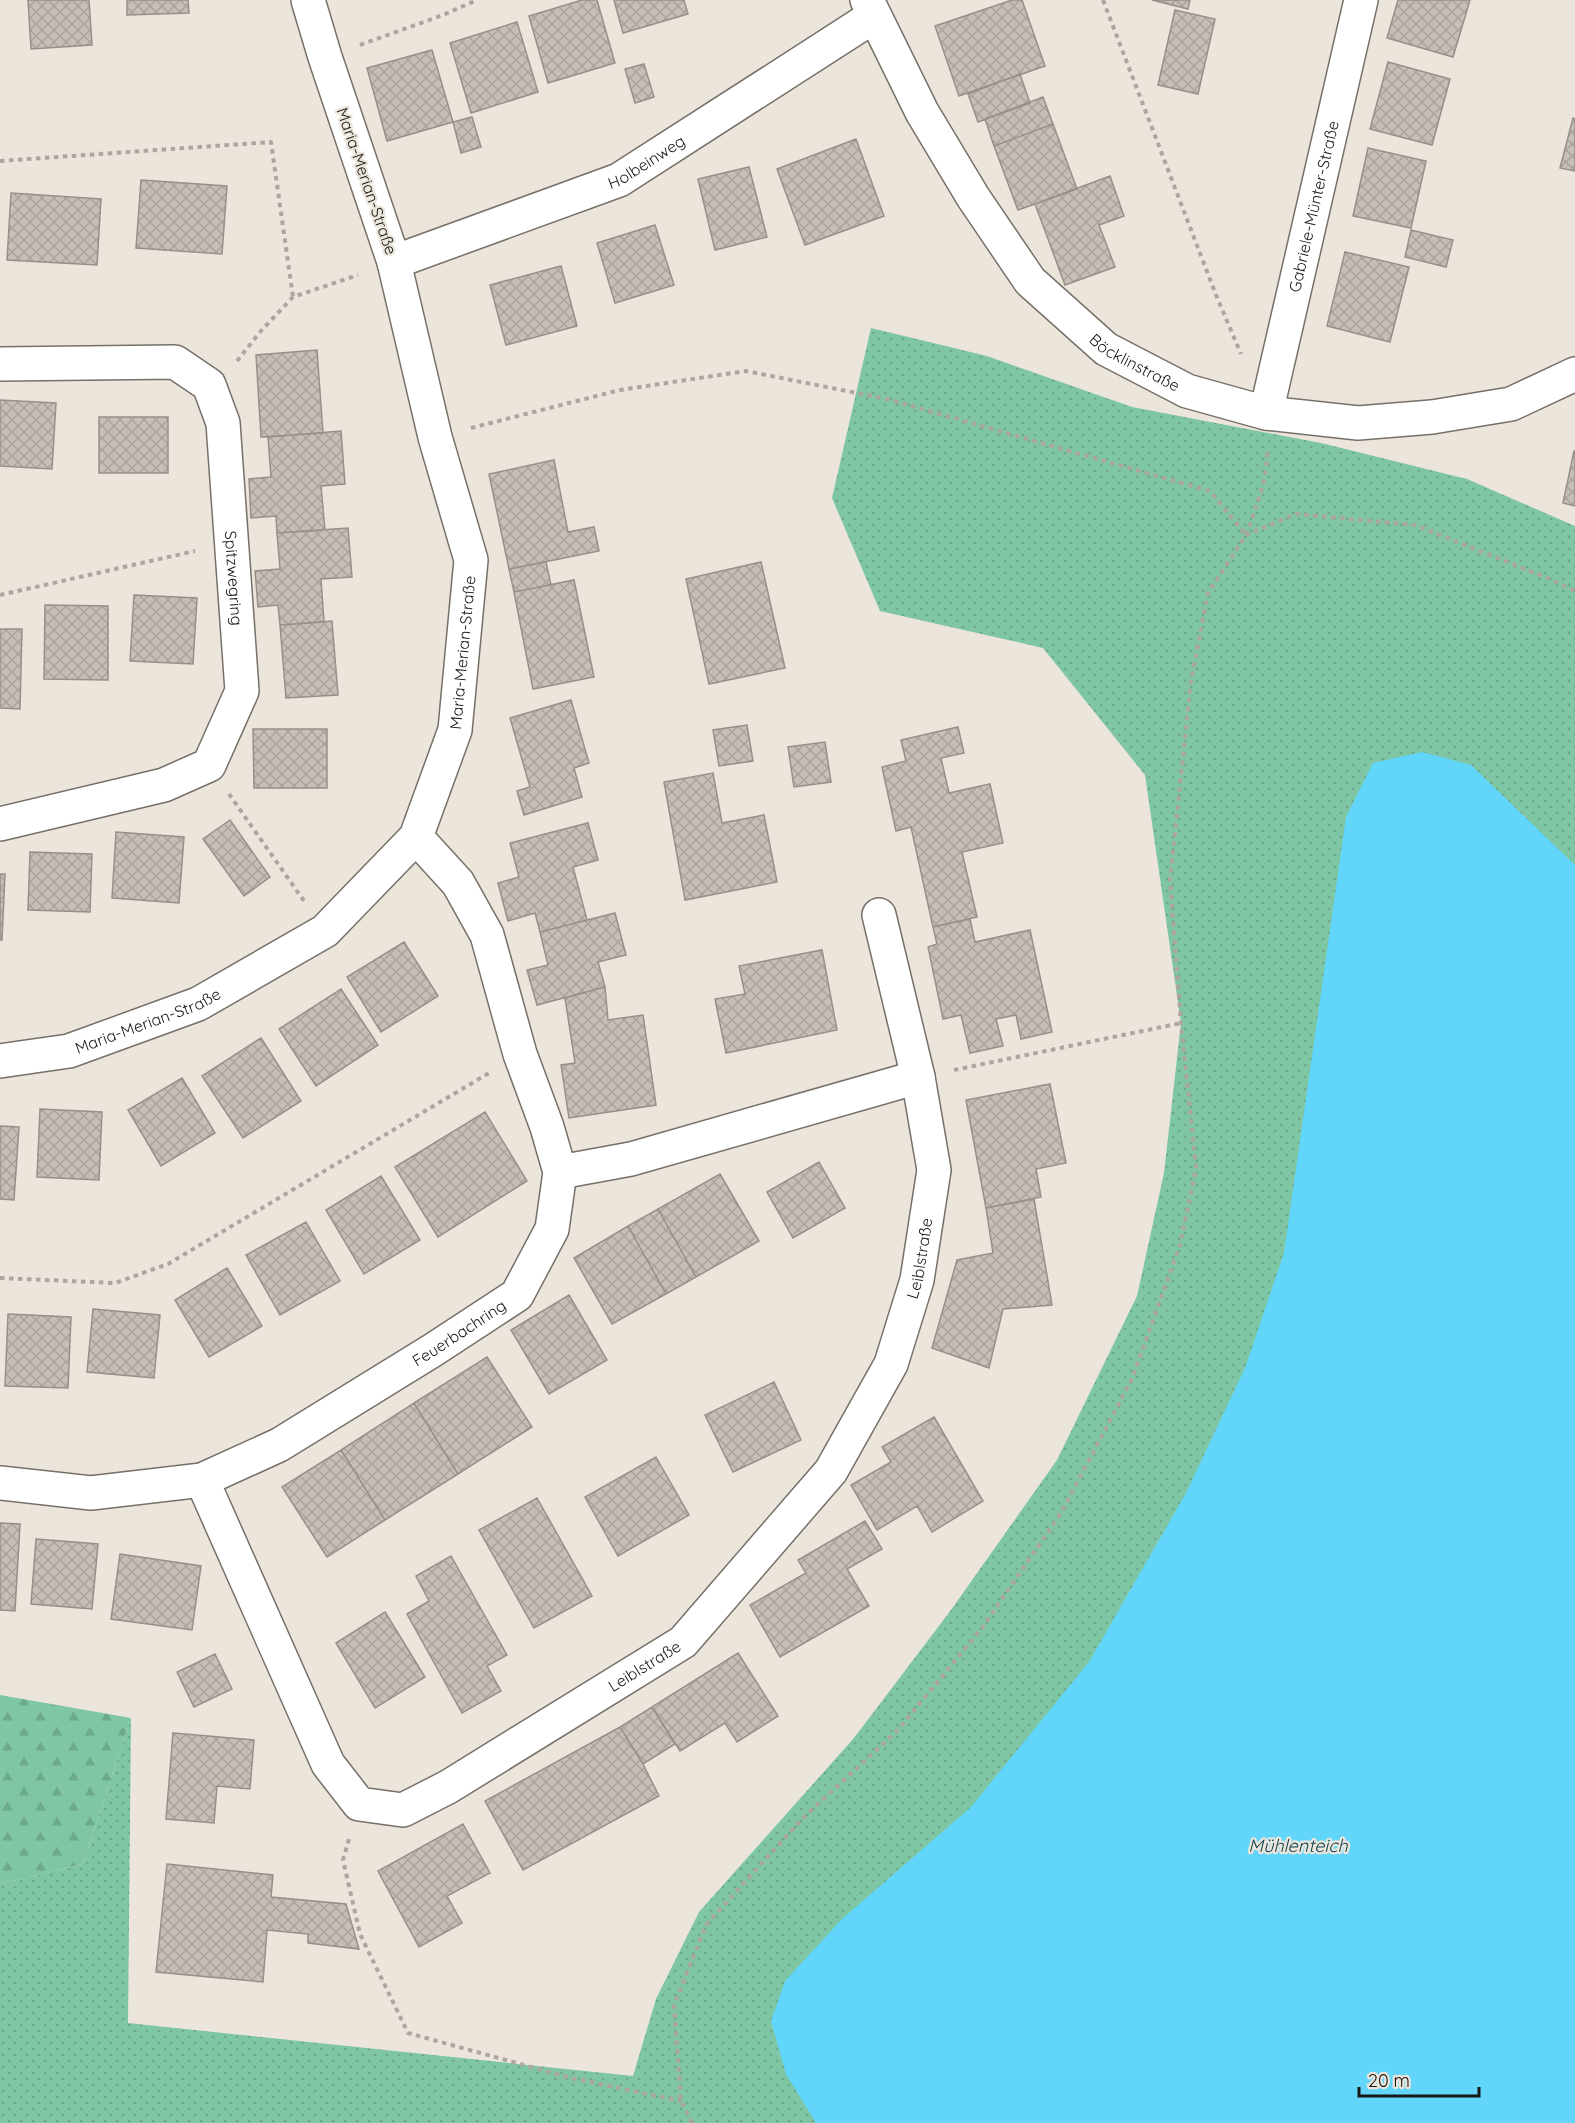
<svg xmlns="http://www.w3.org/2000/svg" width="1575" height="2123" font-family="Quicksand,sans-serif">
<defs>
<pattern id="forest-firs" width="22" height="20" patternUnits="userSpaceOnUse" patternTransform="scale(1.5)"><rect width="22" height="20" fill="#7fc6a4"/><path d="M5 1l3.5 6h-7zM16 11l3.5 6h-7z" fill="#6da98c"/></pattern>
<pattern id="park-dots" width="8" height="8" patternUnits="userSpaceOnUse" patternTransform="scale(1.5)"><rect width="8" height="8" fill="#7fc6a4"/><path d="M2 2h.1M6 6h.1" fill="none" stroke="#6da98c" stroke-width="1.8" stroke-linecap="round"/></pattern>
<pattern id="building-cross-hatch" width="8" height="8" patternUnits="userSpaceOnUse" patternTransform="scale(1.5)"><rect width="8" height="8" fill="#c5bfb6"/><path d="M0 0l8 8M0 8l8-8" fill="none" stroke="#a9a39c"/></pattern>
</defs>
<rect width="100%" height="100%" fill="#ece5dc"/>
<path fill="url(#forest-firs)" d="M0 1695 131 1718 83 1864 0 1884Z"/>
<path fill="url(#park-dots)" d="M871 328 987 356 1132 407 1321 443 1467 479 1575 526V2123H0V1884L83 1864 131 1718 128 2023 633 2076 656 1999 699 1912 854 1738 951 1610 1057 1460 1137 1296 1164 1173 1181 1023 1145 775 1043 648 880 611 832 498Z"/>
<path fill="#61d5fa" d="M1422 752 1471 765 1575 865V2123H816L786 2074 771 2021 785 1981 842 1919 970 1808 1089 1662 1186 1493 1245 1368 1284 1253 1346 817 1373 763Z"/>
<path fill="url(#building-cross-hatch)" stroke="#979088" stroke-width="1.5" d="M28 0H89L92 45 31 49Z
M127 0H188L189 13 127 15Z
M582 0H597L615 63 548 83 529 16Z
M614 0H684L688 14 623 33Z
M1012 0H1022L1045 66 959 96 935 26Z
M1152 0H1190L1188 9Z
M1398 0H1470L1453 57 1387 38Z
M1175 10 1215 19 1198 94 1158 85Z
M517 22 538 92 471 113 450 43Z
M432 50 453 122 387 141 367 68Z
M1388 62 1450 79 1432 145 1370 129Z
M644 64 654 97 635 103 625 69Z
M1020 74 1030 103 978 122 968 94Z
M1043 97 1053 124 994 146 985 119Z
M472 117 481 147 461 153 453 122Z
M1573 118 1575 119V171L1560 168Z
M1053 124 1077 189 1018 210 994 146Z
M856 139 884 216 805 245 777 169Z
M1368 148 1426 161 1411 228 1353 216Z
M749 167 767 237 715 250 698 179Z
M1110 176 1124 216 1099 225 1115 267 1065 285 1035 204Z
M141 180 227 186 222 254 136 248Z
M11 193 101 199 97 265 7 260Z
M655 225 674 285 615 303 597 243Z
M1411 230 1453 240 1446 267 1405 257Z
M1345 252 1409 267 1390 342 1327 326Z
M561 266 577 326 506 345 490 285Z
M317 350 323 433 261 437 256 355Z
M0 400 56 403 52 469 0 466Z
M99 417H168V473H99Z
M341 431 345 484 321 486 325 530 277 533 276 516 251 518 249 479 271 477 268 437Z
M1574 451H1575V506L1563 503Z
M554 460 568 532 594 527 599 551 509 569 489 474Z
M348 528 352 577 321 579 324 622 280 625 278 605 258 607 255 571 280 569 277 533Z
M546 562 551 585 514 592 509 569Z
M761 562 785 668 709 684 686 579Z
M574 580 594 677 533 689 514 592Z
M134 595 197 598 193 664 130 661Z
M45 605 108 606V680L44 679Z
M332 621 338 695 286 698 280 625Z
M0 629H22L20 709 0 708Z
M571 700 589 763 574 768 582 797 524 815 517 791 530 787 510 718Z
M747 725 753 761 719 766 713 730Z
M958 727 964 753 941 758 949 793 990 784 1003 843 962 852 977 917 933 927 911 827 896 831 882 767 906 761 901 740Z
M253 729H327V788H254Z
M825 742 831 782 794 787 788 747Z
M713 773 722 823 764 815 777 882 685 900 664 782Z
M230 820 270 877 244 896 203 839Z
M588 823 598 860 573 867 587 920 540 932 535 913 508 921 498 883 519 877 510 843Z
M116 832 184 837 179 903 112 898Z
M30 852 92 854 90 912 28 910Z
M0 874H5L2 940H0Z
M615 913 626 955 598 962 605 987 537 1005 527 970 548 965 540 932Z
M970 919 975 942 1030 930 1052 1032 1021 1039 1016 1015 996 1019 1003 1046 970 1053 961 1015 943 1019 928 947 937 944 933 927Z
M404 942 438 996 381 1032 347 977Z
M822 950 837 1030 726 1053 715 999 745 994 739 966Z
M605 987 608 1020 643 1015 656 1105 569 1118 561 1065 575 1063 565 998Z
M341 989 378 1045 316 1086 279 1029Z
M261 1038 301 1101 243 1138 202 1076Z
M182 1078 215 1133 161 1166 128 1110Z
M1050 1084 1066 1163 1036 1169 1041 1197 986 1208 966 1100Z
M40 1109 102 1112 99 1180 37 1177Z
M485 1112 527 1181 438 1237 395 1167Z
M0 1126 19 1127 14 1200 0 1199Z
M819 1162 845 1208 793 1238 767 1192Z
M720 1174 759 1241 696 1277 658 1209Z
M381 1176 420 1240 364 1274 326 1210Z
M1034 1199 1052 1305 1003 1309 989 1368 932 1348 957 1260 993 1253 986 1208Z
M658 1209 696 1277 666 1294 628 1226Z
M306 1222 340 1281 280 1315 246 1255Z
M628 1226 666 1294 612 1324 574 1258Z
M227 1268 262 1326 209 1357 175 1300Z
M569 1295 607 1360 549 1394 511 1330Z
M93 1309 160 1315 154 1378 87 1372Z
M8 1314 71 1317 68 1388 5 1386Z
M487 1357 532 1427 458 1474 414 1403Z
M774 1382 801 1440 733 1472 705 1415Z
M414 1403 458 1474 385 1520 341 1450Z
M934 1417 983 1501 932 1532 917 1506 877 1530 851 1485 891 1462 882 1447Z
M341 1450 385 1520 327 1557 282 1487Z
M656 1457 689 1515 618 1556 585 1497Z
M537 1498 592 1596 534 1628 479 1530Z
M865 1521 882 1549 847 1569 869 1606 780 1657 750 1605 806 1573 798 1560Z
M0 1523 20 1524 15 1611 0 1610Z
M36 1539 98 1544 92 1609 31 1604Z
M120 1554 201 1566 192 1630 111 1619Z
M451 1556 507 1655 487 1666 501 1691 462 1713 407 1614 429 1601 416 1576Z
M385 1612 425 1677 375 1708 336 1643Z
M738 1653 778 1716 737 1742 725 1723 680 1751 652 1707Z
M215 1654 232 1689 194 1707 177 1672Z
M652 1707 675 1744 643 1764 620 1727Z
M620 1727 643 1764 659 1796 523 1870 485 1801Z
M173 1733 254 1740 250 1789 217 1786 214 1823 166 1819Z
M463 1824 490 1873 447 1896 462 1923 419 1947 378 1871Z
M167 1864 273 1875 271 1897 346 1904 359 1949 308 1943V1934L267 1930 263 1982 156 1972Z"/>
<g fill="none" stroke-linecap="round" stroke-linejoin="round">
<g stroke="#767068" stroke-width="36">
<g id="minor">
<path id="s1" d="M867 0 922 112 973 197 1030 281 1106 349 1187 391 1266 413 1358 423 1432 417 1511 404 1575 374"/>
<path id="s2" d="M394 262 619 180 874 16"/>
<path id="s3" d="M0 364 175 362 209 385 223 423 242 691 209 765 164 785 0 824"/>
<path id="s4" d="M1266 413 1361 0"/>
<path id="s5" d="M0 1061 69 1051 198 1004 325 931 416 837 455 730 471 560 435 437 394 262 325 57 308 0"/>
<path d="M560 1172 631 1159 918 1077"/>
<path id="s6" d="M202 1480 328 1764 359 1804 403 1810 448 1787 683 1642 831 1471 891 1364 917 1280 934 1170 918 1077 879 915"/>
<path id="s7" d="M0 1483 91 1493 202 1480 279 1445 433 1350 517 1295 552 1229 560 1172 547 1127 520 1054 487 935 458 883 416 837"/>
</g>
</g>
<path stroke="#aca69f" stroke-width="4" stroke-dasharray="4.5 4.5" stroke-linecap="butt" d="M1103 0 1216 295 1241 354
M360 45 443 15 477 0
M0 161 271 142 293 297
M237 361 260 332 293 297 358 275
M471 428 620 390 746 371 887 399 1210 491 1246 535
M1246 535C1256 508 1268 478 1267 450
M0 595 195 551
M229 794 304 901
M954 1070 1181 1023
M0 1278 115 1283 168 1264 489 1073
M349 1839 343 1860 360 1934 408 2033 571 2078 681 2101
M692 2123 681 2101 674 2005 706 1925 801 1820 897 1731 982 1628 1061 1513 1132 1379 1180 1245 1196 1168 1181 1023 1170 880 1191 681 1208 593 1246 535 1296 514 1415 525 1550 579 1575 591"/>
<use href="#minor" stroke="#fff" stroke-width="33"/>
</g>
<g text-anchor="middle" stroke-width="4.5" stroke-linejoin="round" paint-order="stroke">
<g font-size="16" fill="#191713" stroke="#ece5dc">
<text dy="6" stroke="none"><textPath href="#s2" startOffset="272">Holbeinweg</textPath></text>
<text transform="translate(367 181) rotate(71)" y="6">Maria-Merian-Straße</text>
<text dy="6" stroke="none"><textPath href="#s4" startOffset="212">Gabriele-Münter-Straße</textPath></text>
<text dy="6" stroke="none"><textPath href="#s1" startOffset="459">Böcklinstraße</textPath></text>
<text dy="6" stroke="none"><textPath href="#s3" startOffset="412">Spitzwegring</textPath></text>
<text dy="6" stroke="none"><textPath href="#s5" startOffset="676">Maria-Merian-Straße</textPath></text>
<text dy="6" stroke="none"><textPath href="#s5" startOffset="154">Maria-Merian-Straße</textPath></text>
<text dy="6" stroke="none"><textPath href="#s6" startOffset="1191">Leiblstraße</textPath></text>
<text dy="6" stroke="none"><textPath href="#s7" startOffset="500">Feuerbachring</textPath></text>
<text dy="6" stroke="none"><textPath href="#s6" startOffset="687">Leiblstraße</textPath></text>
</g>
<g font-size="18" font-style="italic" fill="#0f4352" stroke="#ece5dc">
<text x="1298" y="1852">Mühlenteich</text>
</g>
</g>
<path d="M1359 2087v9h120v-9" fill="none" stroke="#191713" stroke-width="3"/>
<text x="1368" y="2087" font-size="18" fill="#191713" stroke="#ece5dc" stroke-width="4.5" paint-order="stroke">20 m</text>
</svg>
